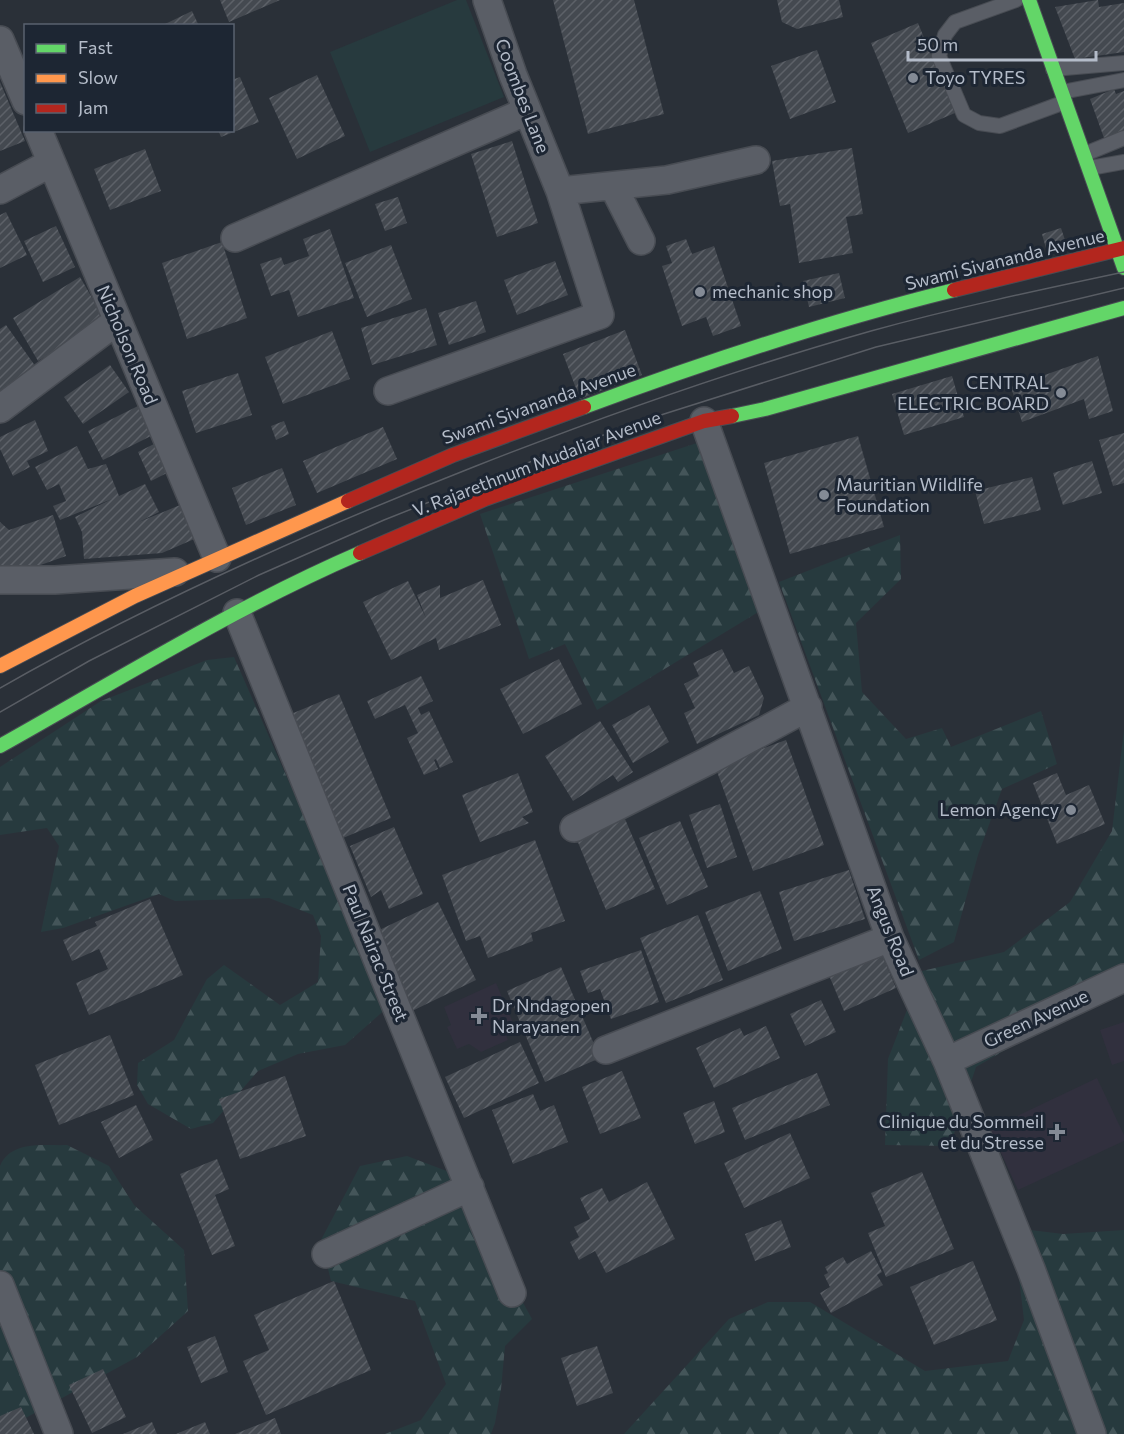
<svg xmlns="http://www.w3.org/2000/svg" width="1124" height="1434" font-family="Commissioner,sans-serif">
<defs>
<pattern id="forest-firs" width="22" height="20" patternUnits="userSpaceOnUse" patternTransform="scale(1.5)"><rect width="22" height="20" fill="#273a3e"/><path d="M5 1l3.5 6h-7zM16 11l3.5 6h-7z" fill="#445559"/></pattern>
<pattern id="building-hatch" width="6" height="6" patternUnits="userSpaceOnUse" patternTransform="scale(1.5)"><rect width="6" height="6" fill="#444950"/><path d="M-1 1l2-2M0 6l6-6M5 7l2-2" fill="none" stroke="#5d6168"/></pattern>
</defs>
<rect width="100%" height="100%" fill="#2a3038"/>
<path fill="#31303e" d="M496 983 514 1025 504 1030 508 1040 481 1052 469 1044 457 1049 447 1027 451 1025 444 1007Z
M1124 1022V1061L1112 1065 1100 1030Z
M1097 1078 1124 1135V1141L1018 1190 990 1129Z"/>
<path fill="#273a3e" d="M457 0H466L504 97 370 152 330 52Z"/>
<path fill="url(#forest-firs)" d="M700 442 760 611 597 710 565 644 529 659 480 514Z
M900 535 901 579 856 623 862 692 906 739 942 728 951 747 1041 711 1057 764 1002 789 978 855 954 942 919 960 779 582Z
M234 657 388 1007 345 1045 298 1054 258 1071 213 1123 191 1129 148 1104 137 1085 138 1063 174 1040 207 979 224 965 280 1005 318 982 321 936 313 915 269 898 175 901 159 894 63 928 41 932 59 846 47 828 0 835V767L101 701 207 660Z
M1124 730V981L976 1067 950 1146 885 1145 888 1059 922 971 1004 952 1070 902 1112 831Z
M67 1145 109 1166 134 1205 184 1250 188 1311 137 1357 0 1432V1166C11 1140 44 1146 67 1145Z
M407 1156 452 1173 532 1319 505 1346 501 1389 495 1423 491 1434H385L421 1420 446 1384 415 1301 331 1281 321 1240 360 1166Z
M1013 1228 1063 1234 1124 1230V1434H624L729 1319 768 1302H810L925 1371 1008 1361 1024 1320Z"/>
<path fill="url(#building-hatch)" d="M220 0H280L229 22Z
M553 0H634L664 114 588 134Z
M777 0H839L843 17 797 29 782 22Z
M1098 0 1099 7 1124 3V52L1075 59 1055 7Z
M192 11 199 26H161Z
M918 23 955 113 908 133 871 43Z
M817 50 836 102 790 119 771 66Z
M317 75 345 136 297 159 269 98Z
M240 77 259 122 221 137 218 130H232V80Z
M0 82 25 141 0 151Z
M1114 89 1116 94 1124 91V131L1104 138 1090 99Z
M512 141 538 223 497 237 471 154Z
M852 148 863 214 846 217 853 253 799 263 790 204 780 206 772 161Z
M145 149 161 191 110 210 94 169Z
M398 197 407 223 385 231 375 204Z
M6 212 27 255 0 268V215Z
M56 226 75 267 43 282 24 241Z
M1061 228 1067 246 1047 252 1042 234Z
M330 229 354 298 298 317 289 290 271 296 260 264 281 257 284 265 309 256 303 239Z
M686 239 692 254 714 246 741 326 713 336 706 317 682 326 662 266 672 263 666 246Z
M222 242 247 318 187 339 162 263Z
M391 245 412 299 367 317 345 263Z
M555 261 568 295 517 315 504 280Z
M839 273 845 298 809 307 803 281Z
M80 277 106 322 38 361 13 318Z
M476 301 486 332 449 345 438 313Z
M426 308 437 345 372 365 361 328Z
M6 325 36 367 0 393V329Z
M625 330 642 375 580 399 563 354Z
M332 331 350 379 283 404 265 357Z
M1098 356 1113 411 1089 419 1084 399 1022 422 1011 387Z
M110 365 129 392 83 424 64 397Z
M238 373 252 415 196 433 182 391Z
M952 376 964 417 904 435 892 394Z
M138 406 153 435 103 460 88 431Z
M35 420 48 451 27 461 30 467 13 476 0 449V437Z
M284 421 289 434 276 440 271 426Z
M383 427 397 459 317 493 303 461Z
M1124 433V483L1113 486 1099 440Z
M858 436 884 527 790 554 764 463Z
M160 441 173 470 151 481 138 452Z
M77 446 88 469 106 464 119 496 145 484 159 512 139 522 185 503 199 537 162 553 84 559 82 532 75 517 112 499 60 520 53 506 66 501 59 484 47 490 35 467Z
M1092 461 1102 493 1063 505 1053 473Z
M282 468 296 505 246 525 232 488Z
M1032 477 1041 510 984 524 975 491Z
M53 515 66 556 32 568 0 573V522L9 530Z
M483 580 501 625 439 650 436 638 391 660 363 602 408 581 426 618 417 595 440 585V598Z
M722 649 734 673 749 666 764 698 759 715 697 744 684 713 695 708 684 684 699 676 693 663Z
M559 659 582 704 523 734 500 689Z
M421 676 433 701 418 708 421 715 429 711 453 762 440 768 436 759 434 760 438 769 424 775 407 738 418 733 405 705 375 719 367 701Z
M339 694 391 818 343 838 291 714Z
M649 705 669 742 633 763 612 725Z
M600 721 633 772 618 782 613 775 573 801 545 756Z
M786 740 824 845 753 871 715 766Z
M518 773 533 812 522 817 529 823 480 842 462 795Z
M1057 773 1066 795 1089 785 1105 824 1057 844 1033 783Z
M720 804 737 857 707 868 689 815Z
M625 819 655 889 606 910 577 840Z
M680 821 708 887 667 905 639 838Z
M394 827 423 894 389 909 381 890 371 897 350 846Z
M535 840 565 921 531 933 533 941 488 958 480 936 466 941 442 875Z
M849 870 865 919 794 941 779 892Z
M760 891 782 949 728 971 705 912Z
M150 899 183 975 89 1015 76 983 108 969 99 949 72 961 63 940 97 926 95 922Z
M438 902 476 980 410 1012 373 933Z
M698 915 723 980 666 1003 640 938Z
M641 950 659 1002 611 1019 600 989 588 993 580 971Z
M880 950 896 988 844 1011 828 973Z
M561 967 600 1058 545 1082 507 991Z
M821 1000 836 1032 805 1046 790 1014Z
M766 1026 780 1058 714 1088 696 1048 740 1028 744 1036Z
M110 1035 134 1095 59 1125 35 1065Z
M520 1042 539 1083 464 1118 445 1077Z
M622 1071 641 1118 600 1134 582 1087Z
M817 1073 830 1105 745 1140 732 1108Z
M285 1076 306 1136 240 1159 219 1099Z
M533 1094 540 1111 554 1105 568 1142 513 1164 492 1110Z
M714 1101 725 1132 695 1144 683 1113Z
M136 1105 153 1140 119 1158 101 1122Z
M790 1133 810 1178 744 1208 724 1163Z
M217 1159 229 1189 215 1195 235 1246 212 1255 180 1174Z
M922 1172 954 1249 886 1277 868 1233 885 1226 871 1193Z
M647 1182 675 1239 606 1273 595 1251 579 1260 570 1242 579 1237 574 1227 590 1219 580 1198 602 1188 609 1202Z
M781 1220 791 1247 755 1261 745 1234Z
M871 1251 882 1272 877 1275 883 1285 831 1313 820 1293 830 1287 824 1275 828 1273 825 1267 843 1257 847 1264Z
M973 1261 997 1320 934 1345 910 1287Z
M334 1281 371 1370 266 1415 243 1361 269 1350 254 1315Z
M215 1336 228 1372 201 1383 187 1347Z
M597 1346 613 1393 577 1406 561 1358Z
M103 1369 126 1417 92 1433 69 1385Z
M21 1407 34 1434H0V1416Z
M275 1418 281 1434H235Z
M152 1422 157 1434H123Z
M205 1422 210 1434H176Z"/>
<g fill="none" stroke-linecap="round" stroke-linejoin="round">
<g stroke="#484c53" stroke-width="16">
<path id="lane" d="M1016 0 955 22 945 35 939 56 964 115 979 123 1000 126 1065 102
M1053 69 1124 63
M1062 92 1124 80
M1085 154 1124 138
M1090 168 1124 162"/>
</g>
<g stroke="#484c53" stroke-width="30">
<path id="street" d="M487 0 513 75 560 191
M0 40 26 101
M38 130 217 558
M613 186 641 241
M0 190 51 163
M235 238 527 111
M388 391 600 315 560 191 667 180 756 160
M0 409 117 321
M704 421 890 938 947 1061 1031 1269 1092 1434
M0 580H55L175 572
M237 613 512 1293
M574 828 708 761 808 707
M606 1050 890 938
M947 1061 1124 978
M326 1254 470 1187
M0 1285 59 1434"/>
</g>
<g stroke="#484c53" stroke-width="16">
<path id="fast" d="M1029 0 1124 268
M584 407C705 362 829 321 954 290
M732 416 765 409 1124 308
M0 746C118 680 235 607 360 553"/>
</g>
<g stroke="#484c53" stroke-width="16">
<path id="slow" d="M0 666 135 596 348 501"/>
</g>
<g stroke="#484c53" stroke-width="16">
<path id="jam" d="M954 290 1124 248
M348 501 453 455 584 407
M360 553 485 499 704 421 732 416"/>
</g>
<use href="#lane" stroke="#5a5e66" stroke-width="14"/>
<use href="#street" stroke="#5a5e66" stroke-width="27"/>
<use href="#fast" stroke="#63d668" stroke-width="14"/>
<use href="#slow" stroke="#ff974d" stroke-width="14"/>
<use href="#jam" stroke="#b3261e" stroke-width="14"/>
<path stroke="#595d64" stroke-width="1.5" d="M0 688C153 601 313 530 476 466 606 415 737 369 871 331 954 308 1039 290 1124 272
M0 712 89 661 259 575 384 520 555 452 664 414 876 347 1124 288"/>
</g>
<g fill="#848b96" stroke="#1d2633" stroke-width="2">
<circle cx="913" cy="78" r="6"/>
<circle cx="700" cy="292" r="6"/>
<circle cx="1061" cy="393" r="6"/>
<circle cx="824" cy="495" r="6"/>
<circle cx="1071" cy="810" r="6"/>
<path d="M476 1007h6v6h6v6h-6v6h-6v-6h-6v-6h6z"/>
<path d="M1054 1123h6v6h6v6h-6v6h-6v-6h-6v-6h6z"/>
</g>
<g text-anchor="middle" stroke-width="6" stroke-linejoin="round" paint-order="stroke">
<g font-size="18" fill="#b4bcc9" stroke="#1d2633" text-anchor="start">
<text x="925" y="84">Toyo TYRES</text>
<text x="712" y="298">mechanic shop</text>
<text x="1049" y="389" text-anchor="end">CENTRAL<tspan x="1049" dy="21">ELECTRIC BOARD</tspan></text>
<text x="836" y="491">Mauritian Wildlife<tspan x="836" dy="21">Foundation</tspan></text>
<text x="1059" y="816" text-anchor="end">Lemon Agency</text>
<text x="492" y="1012">Dr Nndagopen<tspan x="492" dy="21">Narayanen</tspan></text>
<text x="1044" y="1128" text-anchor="end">Clinique du Sommeil<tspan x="1044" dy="21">et du Stresse</tspan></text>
</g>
<g font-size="18" fill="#b4bcc9" stroke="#1d2633">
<text transform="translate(522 96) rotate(69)" y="6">Coombes Lane</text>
<text transform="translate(1005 260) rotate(-14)" y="6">Swami Sivananda Avenue</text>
<text transform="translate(127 345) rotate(67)" y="6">Nicholson Road</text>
<text transform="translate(539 404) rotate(-20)" y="6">Swami Sivananda Avenue</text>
<text transform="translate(537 464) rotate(-21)" y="6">V. Rajarethnum Mudaliar Avenue</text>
<text transform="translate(890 931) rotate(68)" y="6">Angus Road</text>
<text transform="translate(375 953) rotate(68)" y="6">Paul Nairac Street</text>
<text transform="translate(1036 1019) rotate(-25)" y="6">Green Avenue</text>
</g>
</g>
<rect x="24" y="24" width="210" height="108" fill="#1d2633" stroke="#59626f" stroke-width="1.5"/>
<rect x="36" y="44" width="30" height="9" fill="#63d668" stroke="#59626f" stroke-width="1.5"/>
<text x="78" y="54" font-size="18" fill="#b4bcc9">Fast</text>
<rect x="36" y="74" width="30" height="9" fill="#ff974d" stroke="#59626f" stroke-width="1.5"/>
<text x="78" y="84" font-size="18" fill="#b4bcc9">Slow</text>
<rect x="36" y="104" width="30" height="9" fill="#b3261e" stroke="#59626f" stroke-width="1.5"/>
<text x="78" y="114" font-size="18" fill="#b4bcc9">Jam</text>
<path d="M908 51v9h188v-9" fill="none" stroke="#b4bcc9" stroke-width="3"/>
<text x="917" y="51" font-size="18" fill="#b4bcc9" stroke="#1d2633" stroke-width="4.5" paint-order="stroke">50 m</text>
</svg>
